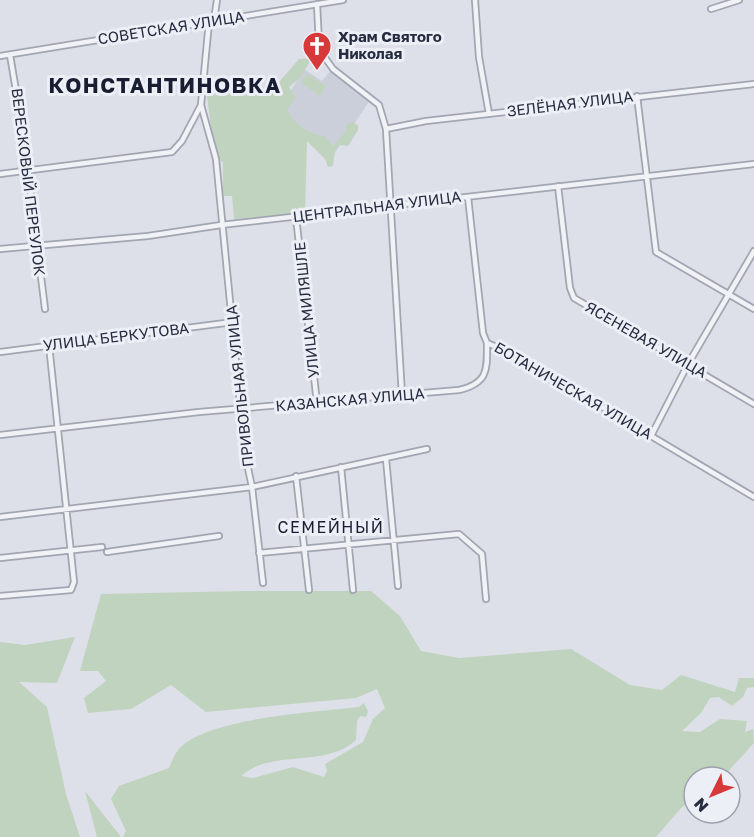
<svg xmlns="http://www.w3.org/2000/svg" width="754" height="837" font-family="'Golos Text',sans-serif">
<rect width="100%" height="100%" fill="#dde0e8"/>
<path fill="#cbcfda" d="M304 69 322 81 330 71 370 100 335 153 277 114Z"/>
<path fill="#c0d3be" d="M312 58 300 78 289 87 296 97 287 110C294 123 309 135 325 136L333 146 346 131V125L352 122 358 125V130L348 146 339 145 335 150 333 166 328 167 325 159 307 141 305 213 234 219 232 196H223V162L219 160 212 136 207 96 228 90 241 92 249 87 274 88 299 59Z
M307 74 326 86 320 96 301 83Z
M247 591H371L400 616 421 651 459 658 571 649 630 685 662 690 681 675 735 692 739 678H754V687L747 688 743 697 732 706 719 697 710 698 701 713 682 731 700 732 720 719 747 721 745 732 753 729 754 743 723 777H694V799L682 807 656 837H123L126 831 111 799 119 786 169 768C172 762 175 752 180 748 208 718 316 712 359 707L364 703 368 711 366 717 360 716 357 721 356 740C325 769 273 748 241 776L253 778 293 767 324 777 327 771 325 764 363 742 373 719 385 708 377 689 356 698 206 712 171 685 131 709 88 713 84 698 106 681 98 671H80L101 594Z
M75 637 57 683 19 682 47 707 66 794 80 837H0V642L25 645Z
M85 791 121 837H97Z"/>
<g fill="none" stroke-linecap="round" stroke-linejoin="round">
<g stroke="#a2a6b2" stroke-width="8">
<path id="minor" d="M475 0 479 57 489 114
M317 4 319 44 323 55 333 69 379 105 386 129 402 395
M711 9 739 0
M214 20 217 0
M10 55 23 132 45 309
M0 56 343 0
M637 96 656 252 754 309
M386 129 426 121 754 84
M0 174 172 152 182 141 201 105
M558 186 570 288 574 298 754 404
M468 197 483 333 487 343 511 353 754 497
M296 217 317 403
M0 249 148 236 221 225 754 164
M0 352 233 322
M0 435 199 412 459 390C489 383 487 369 487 343
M651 436 688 364 754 251
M386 459 398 586
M341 467 353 590
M296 476 309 590
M0 517 252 487 245 454 216 159 201 105 209 22
M107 552 219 536
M259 553 459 534 482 554 486 599
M0 558 102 547
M263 583 252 487 427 449
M0 596 71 590 74 582 49 345"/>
</g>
<use href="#minor" stroke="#f0f2f6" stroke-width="4.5"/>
</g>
<defs>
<g id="church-pin" transform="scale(1.5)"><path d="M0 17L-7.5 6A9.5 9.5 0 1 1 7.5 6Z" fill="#d7383a" stroke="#edeff6"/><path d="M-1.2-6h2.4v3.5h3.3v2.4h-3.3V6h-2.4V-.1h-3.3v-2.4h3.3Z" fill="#fff"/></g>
</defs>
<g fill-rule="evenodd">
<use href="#church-pin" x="317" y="46"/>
</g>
<g text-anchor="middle" stroke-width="6" stroke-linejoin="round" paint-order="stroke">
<g font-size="15" fill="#262c40" stroke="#edeff6">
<text transform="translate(171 28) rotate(-9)" y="5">СОВЕТСКАЯ УЛИЦА</text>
<text transform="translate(570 104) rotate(-7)" y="5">ЗЕЛЁНАЯ УЛИЦА</text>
<text transform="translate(28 182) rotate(83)" y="5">ВЕРЕСКОВЫЙ ПЕРЕУЛОК</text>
<text transform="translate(377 207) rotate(-7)" y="5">ЦЕНТРАЛЬНАЯ УЛИЦА</text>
<text transform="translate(307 310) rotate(-96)" y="5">УЛИЦА МИЛЯШЛЕ</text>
<text transform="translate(116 337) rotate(-7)" y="5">УЛИЦА БЕРКУТОВА</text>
<text transform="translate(646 340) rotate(30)" y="5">ЯСЕНЕВАЯ УЛИЦА</text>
<text transform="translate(240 386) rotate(-96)" y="5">ПРИВОЛЬНАЯ УЛИЦА</text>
<text transform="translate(573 391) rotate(30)" y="5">БОТАНИЧЕСКАЯ УЛИЦА</text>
<text transform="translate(350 400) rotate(-5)" y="5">КАЗАНСКАЯ УЛИЦА</text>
</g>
<g font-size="15" font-weight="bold" fill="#262c40" stroke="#edeff6" text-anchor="start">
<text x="338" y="42">Храм Святого<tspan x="338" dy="17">Николая</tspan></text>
</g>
<g font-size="16" letter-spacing="1.5" fill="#181d31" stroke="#edeff6">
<text x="331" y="533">СЕМЕЙНЫЙ</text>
</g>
<g font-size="21" font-weight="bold" letter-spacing="1.5" fill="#181d31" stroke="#edeff6">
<text x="165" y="93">КОНСТАНТИНОВКА</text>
</g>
</g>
<g transform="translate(712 795) rotate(227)"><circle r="28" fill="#edeff6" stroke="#9da1ad" stroke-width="1.5"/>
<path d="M0-4.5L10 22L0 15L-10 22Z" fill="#d7383a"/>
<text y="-9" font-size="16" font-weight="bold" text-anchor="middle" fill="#262c40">N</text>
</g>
</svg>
